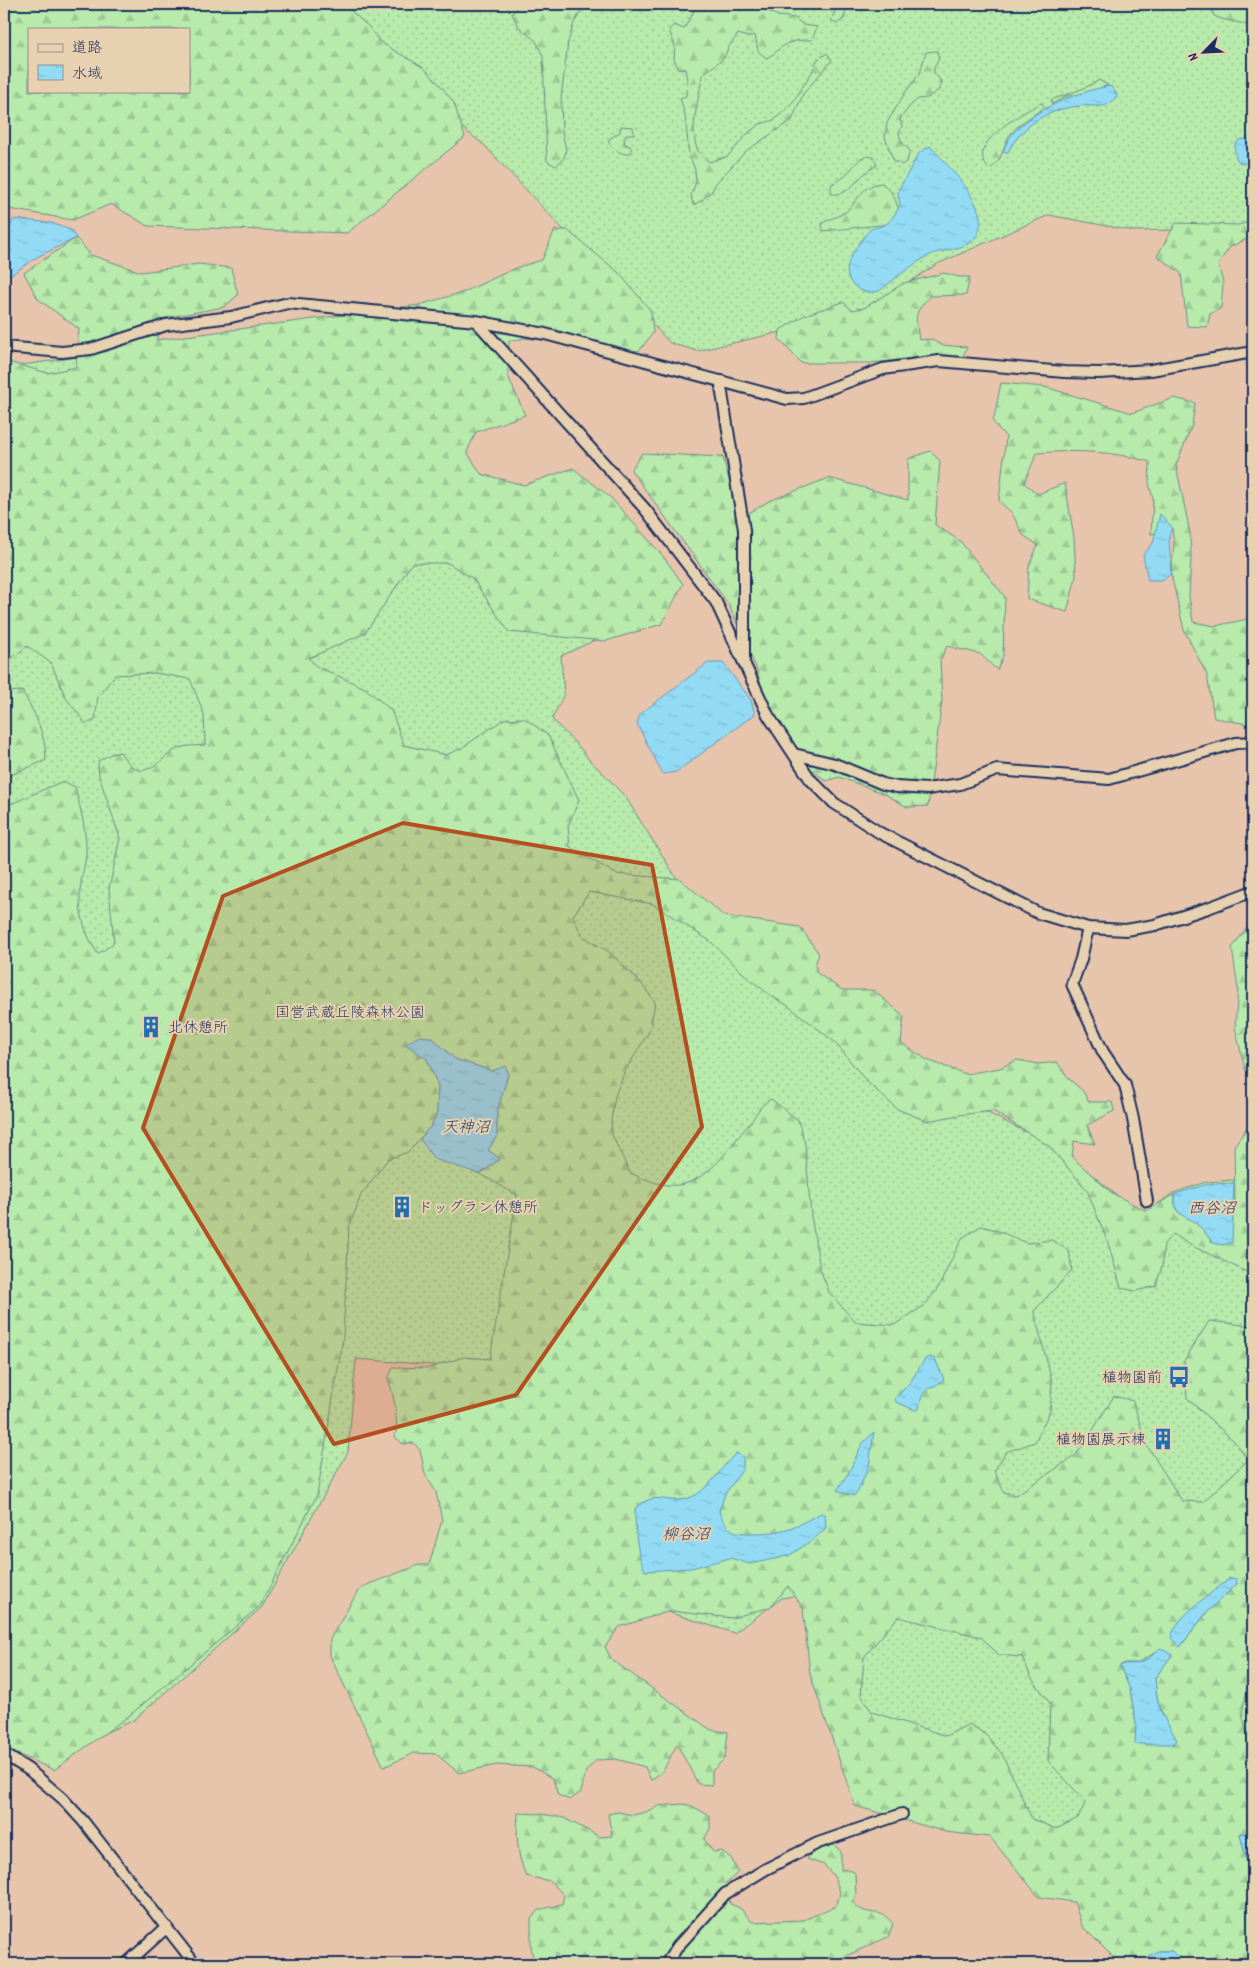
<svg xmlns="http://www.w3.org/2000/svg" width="1257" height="1968" font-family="Dekko,'Klee One',sans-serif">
<defs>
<pattern id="grass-dots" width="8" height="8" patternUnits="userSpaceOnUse" patternTransform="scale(1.25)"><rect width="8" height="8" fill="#b7eaab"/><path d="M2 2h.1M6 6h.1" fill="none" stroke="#9dc996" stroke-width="1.8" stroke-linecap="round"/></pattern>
<pattern id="forest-firs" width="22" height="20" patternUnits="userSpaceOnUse" patternTransform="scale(1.25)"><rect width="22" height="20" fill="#b7eaab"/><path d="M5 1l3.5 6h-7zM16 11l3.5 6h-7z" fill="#9dc996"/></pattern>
<pattern id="water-ripples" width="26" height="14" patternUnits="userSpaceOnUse" patternTransform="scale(1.25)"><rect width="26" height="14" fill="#93dbf5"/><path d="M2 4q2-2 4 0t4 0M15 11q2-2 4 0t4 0" fill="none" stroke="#7ebcd4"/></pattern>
</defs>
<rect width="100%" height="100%" fill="#e7c5ad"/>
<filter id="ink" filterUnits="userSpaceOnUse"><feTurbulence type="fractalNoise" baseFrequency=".02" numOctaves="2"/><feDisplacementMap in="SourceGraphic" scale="10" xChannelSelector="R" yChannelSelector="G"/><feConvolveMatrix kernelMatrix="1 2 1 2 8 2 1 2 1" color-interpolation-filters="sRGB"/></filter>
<g filter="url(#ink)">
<path fill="url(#grass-dots)" stroke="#698c84" d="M200 4H1253V228L1134 231 1049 215 937 264 861 314 697 351 670 343 484 145 358 45Z
M106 353 463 474 648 615 561 656 564 694 552 719 581 749 589 760 607 777 626 798 696 909 918 1078 1062 1150 1142 1216 1173 1193 1206 1182 1235 1180 1253 1131V1964H1131L1127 1820 1004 1839 876 1802 806 1594 782 1598 734 1633 614 1595 444 1566 447 1366 356 1359 348 1452 262 1607 134 1720 46 1759 4 1742V363L16 366Z"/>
<path fill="url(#forest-firs)" stroke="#698c84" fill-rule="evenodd" d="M4 4H343L369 27 380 42 424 68 441 86 454 103 465 137 347 233 148 226 111 204 73 220 9 209 4 214ZM29 29H189V91H29Z
M520 4H585L574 23 568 42 561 99 562 132 566 150 564 158 556 166 547 161 543 56 536 41 519 27 512 14Z
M698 4H753L778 16 795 18 803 25 817 27 812 40C802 40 792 40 783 46 777 50 774 55 766 58L758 51 755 35 748 37 738 34 728 48 724 58 702 75C700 98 688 129 698 151 700 155 706 159 709 162L728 156 748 133 760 124 774 120 791 105 812 72 817 60 827 53 832 60 803 94 792 120 746 151 716 183 712 191 701 201 693 205 691 195 696 182 695 170 689 154 685 115 680 98 686 96 687 79 685 69 678 68 674 59 675 46 669 30 674 25 684 29Z
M839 4H847L844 19 836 24 831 20Z
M1210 4H1248L1253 6V28C1241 21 1227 22 1214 16Z
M937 51 939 59 934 68V73L941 81 939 90 927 98 918 99 909 107 900 119 902 126 899 133 901 141 910 151 907 161 902 165 898 162H894L885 137 887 123 905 93 920 73 926 52Z
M1099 80 1108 85 1088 93 1067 96 1052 104 1051 100C1067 94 1086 89 1099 80Z
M1041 103 1045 106C1034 116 1018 123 1009 136 1001 150 1005 157 990 169 961 145 1025 112 1041 103Z
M621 126 633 127 634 134H627L624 138 625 144 630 146 632 151 629 154C622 155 613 149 609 143V139L620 132Z
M868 156 873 157 877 165C873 168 867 171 864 174 855 183 846 196 831 194V185L844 177 861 158Z
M881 183C893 191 896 199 899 212L889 224 823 231 822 224C829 218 836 218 844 213 860 202 858 187 881 183Z
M1253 221V236L1230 247 1218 264 1223 283 1221 308 1210 314 1207 327 1187 326 1181 273 1157 256 1176 223 1238 225Z
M555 230H567L618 272 651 311 653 333 639 351 525 338 509 341 508 376 525 415 476 432 467 452 481 474 524 485 573 468 611 498 663 556 683 584 662 624 606 641 509 632 472 578 448 563H412L365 633 309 658 316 666 365 688 391 710 404 745 446 755 462 748 504 719 524 718 548 735 579 800 568 826 570 847 616 874 680 879 724 916 800 927 819 954 815 965 817 973 842 990H873L904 1016 901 1043 927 1060 966 1074 1000 1068 1017 1060 1039 1064 1057 1062 1070 1080 1083 1091 1089 1102H1112L1114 1111 1087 1125 1095 1144 1074 1141 1072 1157 1112 1193 1146 1211 1175 1194C1173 1219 1186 1213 1200 1227 1205 1231 1209 1238 1213 1243L1235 1201 1234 1146 1253 1119V1275L1190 1245 1173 1234 1164 1244 1162 1266 1156 1286 1136 1291 1121 1288 1108 1243 1087 1190 1049 1146 993 1111 959 1115 927 1121 897 1109 866 1081 835 1042 787 1005 771 996 745 975 710 941 653 904 589 892 573 916 582 936 608 951 641 983 655 1002 650 1030 625 1071 615 1096 611 1120 612 1135 630 1173C644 1179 662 1187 678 1185 710 1181 730 1146 749 1124 758 1114 758 1106 771 1099L798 1120 805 1144 811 1216 820 1269 829 1292 855 1322 894 1325 925 1305 938 1288 962 1238 981 1226 996 1230 1027 1243 1052 1240 1069 1251 1072 1270 1034 1311 1052 1382 1050 1411 1035 1442 1006 1452 994 1471 1004 1492 1016 1495 1075 1456 1088 1438 1114 1396 1133 1401 1146 1444 1182 1501 1203 1502 1248 1460 1236 1443 1187 1398 1184 1361 1209 1321 1253 1326V1674L1250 1677 1242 1712 1246 1731 1253 1733V1832L1240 1834 1247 1863 1253 1862V1964H1190L1171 1951H1159L1149 1956 1146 1964H1117L1116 1960 1082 1926 1074 1902 1039 1897 990 1837 946 1832 855 1806 810 1674 803 1608 788 1586 770 1607 732 1618 670 1611 619 1627 605 1647 612 1660 711 1730 728 1732 725 1758 712 1771V1785L698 1784 677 1744 663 1771 651 1780 645 1767 616 1759 596 1760 586 1771 581 1792 570 1800 558 1795 553 1779 533 1767 496 1765 459 1773 436 1754 414 1753 384 1767 330 1656V1639L358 1591 369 1584 419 1565H429L442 1520 436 1492 425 1474 420 1450 414 1443 403 1444 395 1437C399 1423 394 1393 388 1379L393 1367 428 1368 464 1357 490 1359 517 1195 480 1174 500 1159 488 1150 497 1136V1111L508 1075 506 1067 492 1071 455 1059 431 1037 427 1059 438 1086 437 1113 431 1126 408 1152 388 1159 361 1195 349 1227 343 1338 317 1495 260 1606 130 1715 54 1770 4 1748V807L63 781 75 787C81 811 87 832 86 856 85 865 82 874 81 883 77 907 84 934 98 954L114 943 109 889 120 838 99 776 98 761 111 754 120 752C124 757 128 764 133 767 148 779 165 754 177 749 185 745 196 746 205 745L204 714 190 679 155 673 115 675 98 696 95 720 86 724 66 698 51 663 27 646 4 665V361L48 373 76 367 79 329 38 299 24 273 76 238 91 255 141 272 199 264 231 268 238 295 224 307 164 318 156 340 419 305 464 292 518 267 542 260ZM1230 1578 1236 1579 1237 1584 1207 1612 1180 1647 1216 1590ZM898 1617 981 1637 999 1655 1022 1657 1031 1677 1050 1703 1048 1761 1086 1802 1078 1818 1056 1829 1032 1819 1002 1754 985 1734 969 1724 946 1736 872 1712 861 1695 864 1657ZM1156 1652 1172 1655 1155 1678C1156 1697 1159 1710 1169 1727L1136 1744V1724L1130 1689 1120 1666 1124 1663H1137Z
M944 273 959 277H970L966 295 931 296C912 313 916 317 919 340L931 339 941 345 967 347 963 357 938 355 872 363H801L779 339 780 330 805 315 843 302 852 310 864 308 904 283Z
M1001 383 1045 387 1132 413 1174 398 1195 403 1192 425 1176 465 1190 533 1191 558 1189 596 1193 622 1215 626 1252 618 1253 620V725L1214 718 1207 675 1184 630 1171 574 1174 544 1172 528 1151 534 1153 499 1149 483 1150 462C1112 451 1077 450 1037 453L1024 483 1038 494 1065 483 1074 538 1076 577 1067 612 1027 599 1029 566 1038 545 1023 535 1012 513 999 501 1006 437 993 422Z
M930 451 940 461 935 525 960 541 1005 597 1003 656 997 670 980 654 947 646 940 661 942 701 928 806 907 807 885 794 839 777 826 781 783 746 768 715 757 670 729 605 631 470 642 453 723 457 739 519 769 501 829 478 908 500V459Z
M22 691C35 712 46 736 46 760L4 778V692Z
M1253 919V950L1250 959 1253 962V1080L1245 1069 1235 1027 1238 989 1232 948Z
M683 1804 692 1806 710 1816V1829L704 1839 713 1852 722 1851 731 1858 738 1872 725 1885 730 1904 740 1908 752 1922 804 1920 837 1905 840 1892 834 1876 824 1865 807 1859 813 1851 835 1845 841 1852V1870L848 1869 855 1873 856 1895 852 1902C856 1905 860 1910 865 1911 880 1915 881 1910 893 1924L888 1937 828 1964H540L533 1958 531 1947V1919L538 1910 562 1904 564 1895 550 1881 526 1876C517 1855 516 1836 518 1813L542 1814 564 1818 600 1837 612 1836 608 1814 618 1812 632 1815 643 1813 659 1806Z"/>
<path fill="url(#water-ripples)" stroke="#6396b9" d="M1111 86 1117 95C1108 112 1094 104 1079 106 1048 109 1022 125 1008 152H1003C1011 117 1079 90 1111 86Z
M1244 139 1253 140V161L1243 164C1234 161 1235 154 1235 145L1239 140Z
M930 146C947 165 1001 216 972 241 963 249 944 250 932 254 916 261 894 280 879 291 871 293 864 293 857 288 838 275 851 254 861 241 864 237 867 232 871 229 876 227 882 227 886 224 892 220 896 212 900 206L898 191 919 153Z
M14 219 51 223 71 230 76 238 37 257 9 276 5 236Z
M1160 514 1172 527 1169 537 1171 574 1162 580H1148L1143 555 1153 543Z
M708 663H723L751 700 755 714 676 772 663 774 637 724 640 714Z
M419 1036 431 1037 455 1059 492 1071 506 1066 508 1075 497 1111V1136L488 1150 500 1159 480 1174 434 1159 420 1139 431 1126 437 1113 438 1086 427 1059 405 1044Z
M1234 1183 1232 1242 1223 1245 1213 1243C1209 1238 1205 1231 1200 1227 1186 1213 1173 1219 1175 1194L1208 1184Z
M931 1357 935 1359 944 1379C929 1393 923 1383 919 1409L915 1410 896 1402 895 1399 911 1381 925 1359Z
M874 1432 869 1466 857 1493 853 1496 837 1490 849 1472 862 1444Z
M736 1453 743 1457V1469L725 1494 719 1511C722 1517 725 1527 732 1530 736 1533 746 1533 751 1533 784 1533 793 1528 821 1513L825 1515 826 1528 813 1540 790 1555 779 1558 750 1564 730 1558 691 1568 645 1571C636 1552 635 1529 635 1509 657 1488 664 1506 689 1498 709 1491 721 1467 736 1453Z
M1230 1578 1236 1579 1237 1584 1207 1612 1180 1647 1171 1638C1176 1615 1213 1593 1230 1578Z
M1160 1648 1172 1655 1155 1678C1157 1709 1162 1714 1177 1740L1173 1744H1135L1136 1724 1130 1689 1120 1666C1126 1662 1130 1665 1136 1663 1145 1662 1154 1655 1160 1648Z
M1253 1832V1862L1247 1863 1240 1834Z
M1158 1951H1171L1190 1964H1146L1149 1956Z"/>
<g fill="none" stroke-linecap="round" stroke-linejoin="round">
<g stroke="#1b2f5e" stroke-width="14">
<path id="minor" d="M476 321 645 509 716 602 768 715 810 779 834 803 880 833 1038 913 1088 928 1126 930 1155 925 1208 908 1253 891
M4 347 62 352 91 349 166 325 231 317 288 303 476 321 545 334 787 399 804 398 883 369 939 361 1064 372 1099 373 1151 370 1253 352
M722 381 721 387 744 530V660
M794 754 835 764 883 784 897 787 927 789 960 784 997 770 1109 779 1236 743 1253 742
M1088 928 1081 959 1072 984 1103 1052 1125 1085 1133 1119 1147 1201
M4 1754 29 1770 62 1798 83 1821 195 1964
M126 1964 167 1927
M666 1964 678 1946 725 1894 766 1869 818 1843 902 1814"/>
</g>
<use href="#minor" stroke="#e8d1b0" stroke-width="10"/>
</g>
</g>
<path fill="#b54e20" fill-opacity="0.2" stroke="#b54e20" stroke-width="4" stroke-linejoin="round" d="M403 823 652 865 702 1127 516 1395 334 1444 143 1128 223 896Z"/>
<defs>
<g id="building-bare" transform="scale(1.725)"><path d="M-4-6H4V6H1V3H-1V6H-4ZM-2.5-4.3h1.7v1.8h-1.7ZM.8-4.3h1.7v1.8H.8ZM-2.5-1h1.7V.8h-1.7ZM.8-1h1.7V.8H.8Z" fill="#1f6fb2" stroke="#e8d1b0" stroke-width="2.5" paint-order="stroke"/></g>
<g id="bus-bare" transform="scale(1.725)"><path d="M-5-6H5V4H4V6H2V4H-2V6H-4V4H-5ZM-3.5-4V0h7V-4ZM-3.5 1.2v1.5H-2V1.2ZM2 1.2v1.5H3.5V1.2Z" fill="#1f6fb2" stroke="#e8d1b0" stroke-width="2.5" paint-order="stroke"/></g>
</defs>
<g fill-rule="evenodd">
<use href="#building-bare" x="151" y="1027"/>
<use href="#building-bare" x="402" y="1207"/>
<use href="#bus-bare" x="1179" y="1377"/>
<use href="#building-bare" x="1163" y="1439"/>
</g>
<g text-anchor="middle" stroke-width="4" stroke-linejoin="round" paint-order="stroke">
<g font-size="15" fill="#2b4266" stroke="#e8d1b0">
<text x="350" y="1017">国営武蔵丘陵森林公園</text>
</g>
<g font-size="15" fill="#1b2f5e" stroke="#e8d1b0" text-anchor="start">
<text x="168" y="1032">北休憩所</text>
<text x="418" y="1212">ドッグラン休憩所</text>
<text x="1162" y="1382" text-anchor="end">植物園前</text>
<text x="1146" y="1444" text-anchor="end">植物園展示棟</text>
</g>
<g font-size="16" font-style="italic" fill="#27406d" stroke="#e8d1b0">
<text x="466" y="1132">天神沼</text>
<text x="1212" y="1213">西谷沼</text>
<text x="686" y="1539">柳谷沼</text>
</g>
</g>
<rect width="1257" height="1968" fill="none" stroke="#e8d1b0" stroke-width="20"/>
<rect x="10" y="10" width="1237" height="1948" fill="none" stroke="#1b2f5e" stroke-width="2" filter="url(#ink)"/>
<rect x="28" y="28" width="162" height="65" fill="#e8d1b0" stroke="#96908f"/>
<rect x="38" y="44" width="25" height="8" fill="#e8d1b0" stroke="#96908f"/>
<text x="72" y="52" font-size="15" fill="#1b2f5e">道路</text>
<rect x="38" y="65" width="25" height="15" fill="url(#water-ripples)" stroke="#96908f"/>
<text x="72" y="78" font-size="15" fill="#1b2f5e">水域</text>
<g transform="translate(1204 52) rotate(246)" stroke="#e8d1b0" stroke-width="4" paint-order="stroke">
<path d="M0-4L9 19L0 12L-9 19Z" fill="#1b2f5e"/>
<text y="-8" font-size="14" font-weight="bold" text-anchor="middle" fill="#1b2f5e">N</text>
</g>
</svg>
